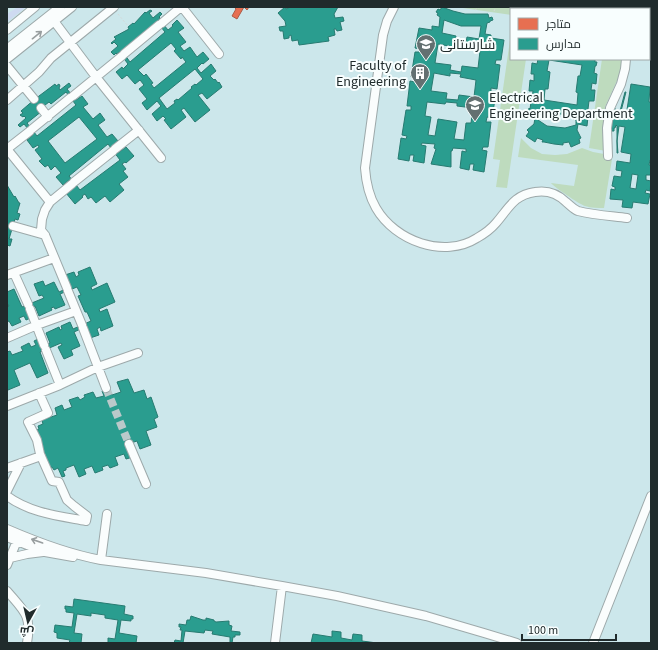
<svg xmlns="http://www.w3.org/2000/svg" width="658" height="650" font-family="'Source Sans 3',Cairo,sans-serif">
<rect width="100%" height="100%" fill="#e0f0f2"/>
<path fill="#cce7eb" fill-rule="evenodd" d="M7 7H651V643H7ZM511 9H649V59H511Z"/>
<path fill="#bedbbe" d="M456 7H599L601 9H511V15Z
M613 7H651V39L649 38V9H615Z
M510 40H511V59H526L507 188 496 187 500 160 493 159Z
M602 59H622L620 74 605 107 603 131 606 151 589 148Z
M521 138 531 148 542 154 555 155 567 154 582 148 593 152 604 154V159H612L604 208C598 208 591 208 585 206 579 204 554 187 551 183L574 186 578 165 518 157Z"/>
<path fill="#cedaf1" d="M18 7H26L7 22V14Z"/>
<path fill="#e76f51" stroke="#ab5b46" d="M234 7H249L247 10 244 7 237 19 232 16 236 9Z"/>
<path fill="#2a9d8f" stroke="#277b71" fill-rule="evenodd" d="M285 7 286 9 290 7H338L334 14 335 18 343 17 344 21 340 22 342 30 337 31 336 29H334L335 35 328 37 329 41 299 45 298 40 292 41 291 35 289 36V38L284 39 283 31H280L279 27 286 26 285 21 278 13Z
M442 7 453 11 465 14H488L489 18 492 17 493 20 490 21V22L487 23 485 34 491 35V38L504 40 501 60H496L495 64 500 65 497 89 491 88V92L496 93 492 118 487 117 486 122H491L488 147H483L482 150 487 151 484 172 473 170 474 164H470L469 170 460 168 462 151 466 152V149L453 148 452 151H451V167L431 164 436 149 434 148 435 144 422 143 421 145 426 146 424 163 413 161 414 155H410L409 161 398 159 401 138 406 139 407 136 402 135 406 110H411V106H407L410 81 415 82 416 78 411 77 415 52H420V49L415 48 419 28 432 30V26L439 27 440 17 437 15 438 13 436 12 438 9 440 10ZM444 20 461 26H481L479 39 467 37 466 42 455 41 456 36 442 33ZM438 44 454 47V44L466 45 465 48 480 51 478 68 462 66 461 72 450 70 451 65 435 63ZM434 73 450 76V73L461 74 460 77 476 80 474 97 459 95 458 100 446 99 447 93 431 91ZM427 102 445 104 446 102 457 103V106L473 108 471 123H466L464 140 454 139 457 122 438 119 435 136 428 135 431 117 425 116Z
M150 10 152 11 149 13 153 18 160 12 162 14 159 17 160 18 159 19 168 30 173 26 172 25 177 20 184 28 178 32 186 42 180 46 184 51 190 47 197 57 203 52 209 59 203 64 202 63 197 68 201 73 211 64 216 71 210 76 214 80 215 79 218 83 219 82 222 87 207 99 202 93 198 95 210 110 195 122 184 108 181 110 186 117 171 129 164 120 166 119 163 116 157 121 152 114 161 106 157 101 147 110 142 103 147 99 139 89 144 85 140 80 135 84 127 75 122 79 116 72 122 67 123 69 128 64 119 52 117 54 116 53 114 55 111 52 118 46 114 42 112 44 111 43 116 39 114 37 129 29 128 27 133 23 134 24 145 12 146 13ZM157 22 165 32 130 62 122 51ZM171 43 176 49 174 51 181 59 182 57 186 62 154 88 151 84 153 83 146 74 144 76 138 70ZM195 69 203 79 196 85 195 84 191 87 192 88 178 100 177 99 174 101 175 103 167 109 159 98Z
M538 59H595V62H597L596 66H595L594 73 597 74 596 84 592 83 591 90H595L594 101H589L587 117H588L587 126 578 124 577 130 581 138 579 139 580 143 571 147 569 142 563 143V145L554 144 544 142H542L543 140 537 138 535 142 526 136 529 132 527 130 534 124 535 118 527 116 529 108 530 109 531 102H529L530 97 532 98 533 91H529L530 80 534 81V74H531L532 63 537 64ZM549 60 582 65 580 76H578L576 92 578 93 577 105 544 100 545 89H548L550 72 547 71ZM543 111 573 116V119L576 120V125L565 128 547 126 538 120 539 114H543Z
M69 83 71 86 67 89 76 100 82 96 88 104 83 107 93 119 100 113 105 120 98 125 107 137 112 134 118 141 112 146 118 153 126 147 134 156 126 163 125 162 122 164 126 169 123 171 128 177 119 184 124 190 110 202 105 196 96 203 91 197 88 199 85 194 82 196 83 197 75 204 66 193 74 187 69 180 63 185 56 177 61 173 55 166 51 170 48 165 45 167 39 161 42 159 35 150 39 147 38 145 33 148 27 140 33 135 24 124 20 127 18 125 26 118 24 116 23 117 20 115 23 113 21 111 35 99 55 84 56 86 59 84 60 86 59 88 60 90ZM66 92 76 105 37 136 27 123 42 111 40 109 49 102 51 104ZM79 117 97 139 65 163 48 141ZM108 144 120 160 80 190 69 176Z
M631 84 650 87 649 102H651V160H650L649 165H651V175H646V180L651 181 650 191 646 190 645 193 650 194 648 204 633 202 632 208 622 207 623 200 610 199 611 189 615 190V187L612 186 614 176 621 177 622 171 616 170 617 161 630 163 631 154 621 152 625 127 619 126 617 141 618 153H617V126L616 125 615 128H614V131H611L613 109H616V113H618L617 115H619L625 92H626L620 115 626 116ZM632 174 638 175 636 189 630 188Z
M7 185 14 197 15 196 19 203H20L17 213 20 214 18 220 15 219 9 239H12L10 246 7 245Z
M90 267 97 284 91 287 92 290 107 283 115 302 99 309 100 312 107 309 113 326 101 331 100 327 97 329 99 335 90 338 85 327 74 332 80 346 71 350 73 355 64 359 58 347 62 345 61 343 40 352 48 373 37 378 30 363 14 370 20 385 8 390 7 388V352L10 351 12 355 23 351 21 347 29 343 31 347 36 345 34 341 40 338 44 346 50 343 46 333 59 327 60 330 62 329 61 326 70 322 73 329 91 321 87 312H85L78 296 81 295 77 287 60 294 65 305 55 309 54 307 51 308 52 310 39 316 35 306 29 309 33 317 26 320 24 316 19 318 21 322 12 326 9 321 7 322V307L9 306 7 303V292L14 289 22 307 44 298 42 295 39 296 34 284 43 281 45 286 54 282 59 292 70 287 65 275 74 272 76 277 79 275 78 272Z
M128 379 134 393 144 390 147 399 151 397 158 417 154 419 157 427 146 431 151 445 140 449 137 441 128 444 133 457 126 459 124 454 115 457 118 465 110 468 108 465 102 467 103 470 95 473 92 466 84 469 86 474 79 477 74 465 66 468V470L63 471 65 476 62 477 58 468 54 470 52 467 50 468 42 448 37 430 39 429 38 426 43 424 41 417H48V418L57 415 55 408 62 405 64 410 72 407 69 400 78 397 80 400 85 397 84 395 93 392 96 398 104 396 102 391 109 388 112 395 121 392 117 382Z
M74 599 125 606 124 614 133 616V619H131V621L121 620 119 633 137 636 136 643H108V638L115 639 118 620 105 618V615L91 613V616L77 614 74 633 82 634 81 643H69L70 640 57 638V633L54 632 55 625 72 627 74 613 66 612V609H65V606L73 607Z
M191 616 203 620H206V618L214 620V621L216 622 229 621V625L232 626 231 631 240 632V635H235V637H233L232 643H230V637L212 634 213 631 205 630 204 633 185 631 183 643H174L175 640 181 641 182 630H180L181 627H179V624L186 625 187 620H190Z
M332 631 341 632V638L352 640 353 634 362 635V641L377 643H311L313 634 332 637Z"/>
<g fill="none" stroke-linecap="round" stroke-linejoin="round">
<path stroke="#bac9ca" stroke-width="8" stroke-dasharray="8 4" stroke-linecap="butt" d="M106 388 129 444"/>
<g stroke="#9da9aa" stroke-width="10">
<path id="minor" d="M182 7 219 54
M394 7 387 21 383 35 365 168C366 182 369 196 376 208 395 241 444 259 477 238 484 234 491 229 496 223 509 208 514 195 535 192 547 190 558 194 566 202 570 205 573 209 578 211 594 215 611 216 627 218
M608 7 611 9
M54 21 96 77 161 158
M162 23 181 7
M7 30 35 7
M649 44H651
M7 49 60 7
M124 54 159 25
M7 59 72 7
M7 66 34 99
M73 96 122 56
M7 100 39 72 51 58 114 7
M41 108 48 117
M32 129 70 98
M7 149 50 202
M7 149 30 131
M115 149 139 130
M608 156 607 128 610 108 621 84 625 69 626 59
M74 182 113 151
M13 226 45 235
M14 273 28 304
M7 275 54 258
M67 288 45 235 41 230 42 219 45 210 50 202 72 184
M68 291 82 325
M30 309 44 345
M83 328 106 388
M7 338 37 325 76 311
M46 350 60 385
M7 406 60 385 98 367 138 353
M129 444 146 484
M7 468 41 456
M7 491 21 463
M7 496C30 513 59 516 86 521L87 516 74 506 67 500 59 482 52 481 40 454 37 440 28 422 48 413 39 393
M7 529C37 542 69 554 101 560L206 573 282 586 337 596 426 616 484 633 517 643
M7 537 45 552 73 557
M10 558 27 554 43 552
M101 560 107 514
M7 565 19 536
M7 591C24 611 32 615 27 643
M275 643 282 586
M593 643 651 496"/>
</g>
<path stroke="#d4d9d9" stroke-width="1" stroke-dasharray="2 2" stroke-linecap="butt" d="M547 7 551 9
M570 7 575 9
M460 8V7
M548 9 549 7
M635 9 636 7
M475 10 480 7
M494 11 496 7
M118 14 128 26"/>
<use href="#minor" stroke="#fafdfd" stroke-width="8"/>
</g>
<defs><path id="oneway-shaft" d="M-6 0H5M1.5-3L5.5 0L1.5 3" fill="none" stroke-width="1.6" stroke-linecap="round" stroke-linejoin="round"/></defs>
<g stroke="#989e9f">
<use href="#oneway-shaft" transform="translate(37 35) rotate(-39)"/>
<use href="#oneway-shaft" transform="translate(37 541) rotate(-161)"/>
</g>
<defs>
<g id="university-pin" transform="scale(1)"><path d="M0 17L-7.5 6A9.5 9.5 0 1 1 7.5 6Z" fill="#637071" stroke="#f8fefe"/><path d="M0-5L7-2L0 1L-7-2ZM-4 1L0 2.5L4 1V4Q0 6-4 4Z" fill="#fff"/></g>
<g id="building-pin" transform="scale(1)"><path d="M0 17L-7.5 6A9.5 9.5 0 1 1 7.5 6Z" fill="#637071" stroke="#f8fefe"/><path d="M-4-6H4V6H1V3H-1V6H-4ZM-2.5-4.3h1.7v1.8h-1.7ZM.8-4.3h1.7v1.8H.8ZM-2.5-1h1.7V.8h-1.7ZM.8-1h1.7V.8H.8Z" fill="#fff"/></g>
</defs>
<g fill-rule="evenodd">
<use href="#university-pin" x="426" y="44"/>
<use href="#building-pin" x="420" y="73"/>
<use href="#university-pin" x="475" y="105"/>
</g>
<g text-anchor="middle" stroke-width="4" stroke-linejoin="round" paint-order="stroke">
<g font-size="14" fill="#202b2c" stroke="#f8fefe" text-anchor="start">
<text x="440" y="49">شارستانی</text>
<text x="406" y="70" text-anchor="end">Faculty of<tspan x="406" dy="16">Engineering</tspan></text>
<text x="489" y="102">Electrical<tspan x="489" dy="16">Engineering Department</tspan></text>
</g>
</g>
<rect width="658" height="650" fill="none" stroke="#202b2c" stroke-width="16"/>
<rect x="510" y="8" width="140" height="52" fill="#f8fefe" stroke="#a2aaaa"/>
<rect x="518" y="18" width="20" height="12" fill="#e76f51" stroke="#a2aaaa"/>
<text x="546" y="28" font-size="12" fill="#202b2c">متاجر</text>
<rect x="518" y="38" width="20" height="12" fill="#2a9d8f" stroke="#a2aaaa"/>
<text x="546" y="48" font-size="12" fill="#202b2c">مدارس</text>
<g transform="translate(28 622) rotate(188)" stroke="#f8fefe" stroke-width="3" paint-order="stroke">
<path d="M0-3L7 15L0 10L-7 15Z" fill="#202b2c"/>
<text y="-6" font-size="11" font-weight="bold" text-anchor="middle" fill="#202b2c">ش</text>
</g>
<path d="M522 634v6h94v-6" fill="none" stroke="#202b2c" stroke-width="2"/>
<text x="528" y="634" font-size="12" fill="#202b2c" stroke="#f8fefe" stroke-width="3" paint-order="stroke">100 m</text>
</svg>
